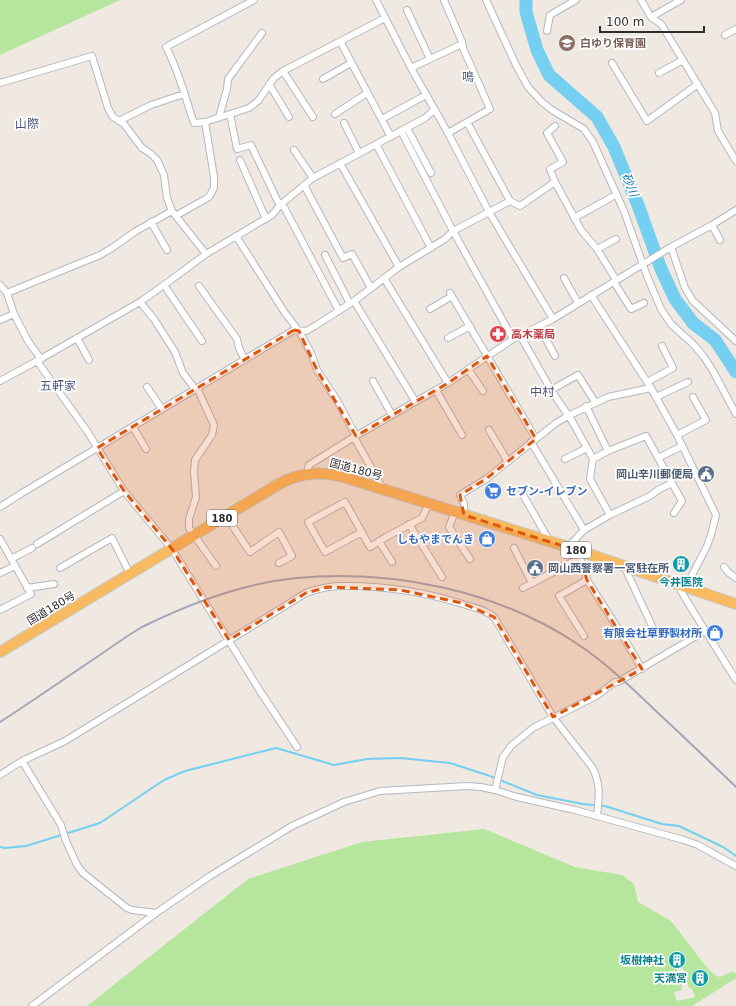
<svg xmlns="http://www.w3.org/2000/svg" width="736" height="1006" font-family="'DejaVu Sans','Noto Sans JP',sans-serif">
<rect width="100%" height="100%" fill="#efe9e1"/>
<path fill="#b6e59e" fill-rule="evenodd" d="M0 0H120L0 55Z
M484 829 575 867 622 875 634 884 638 902 671 921 708 969 717 976 720 977 733 971 736 974V979L733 980 692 1006H87L248 879 362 842ZM677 951 689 988 692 989 695 997 677 1001 674 992 682 990V988L672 953Z"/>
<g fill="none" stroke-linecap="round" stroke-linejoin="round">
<path stroke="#75cff0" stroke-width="2" d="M0 847 5 848 26 846 100 823 164 780 185 771 276 748 334 765 367 759 400 758 450 763 490 776 537 795 583 804 605 806 662 824 679 826 723 847 736 856"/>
<path stroke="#75cff0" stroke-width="13" d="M526 0V12L537 50 549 75 597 117 614 147 638 205 661 269 675 299 693 323 715 340 736 372"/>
<g stroke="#b4b7c1" stroke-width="8">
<path id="minor" d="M376 0 411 68 448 133 489 212 553 319
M444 0 462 42 463 48 490 109 448 133
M486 0 516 65 528 87 542 102 552 110 584 129 593 142 624 211 647 276 661 309 671 324 694 345 704 357 713 371 736 414
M641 0 651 17 661 24 715 113 718 131 736 161
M407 10 430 59
M651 17 681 0
M547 31 550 15 576 0
M725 35 736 29
M340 41 391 137
M612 63 647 121 698 84
M411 68 462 44
M283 71 313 117
M659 73 683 60
M323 79 351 63
M0 83 92 56 108 108 113 117 124 124 142 148 150 153 157 160 164 175 167 198 172 211 206 254
M269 84 289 117
M230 114 237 149 251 145 277 200 280 205 284 207 339 311
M335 114 367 93
M219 117 227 89 228 79 262 33
M382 119 426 95
M119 121 151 105 184 94
M205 122 194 123C185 97 179 71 166 47L254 0
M467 122 510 201
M344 123 359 153
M555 126 547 133 563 162 550 169 555 182 581 230 597 249 616 280
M407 128 431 173
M401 131 453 231 513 339
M376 144 431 248
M294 150 313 178
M240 160 266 219
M340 163 399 267
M304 185 343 258 352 254 371 288
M177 215 209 197 214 188V177L205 122 249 108 258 101 274 78 283 71 385 18
M574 218 612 197
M151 222 167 250
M712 225 720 240
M236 236 285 313 299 331 311 353 317 370 338 402 356 436
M671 247 685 288 693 301 736 341
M597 249 616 239
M325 255 350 304
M384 278 448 383
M564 278 578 303
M614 282 631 309 644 303
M0 285 7 293 14 314 28 341 41 359
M164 285 202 341
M199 286 237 339 239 348 245 360
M7 293 100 255 112 248 136 231 172 211
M450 293 536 439
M591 295 651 388 677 435 716 515 711 535 707 546 686 587
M354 301 415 401
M140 302 154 319 175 352 183 373 195 389
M430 309 452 296
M0 320 14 314
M539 326 555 356
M520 335 551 390 572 421 593 459 608 451
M77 338 89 360
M448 338 470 326
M37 361 87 431 124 491 172 549 260 691 297 747
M468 369 483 391
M0 381 37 361 140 302 164 285 206 254 272 215 280 205 313 178 425 118 434 110
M373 381 392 415
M647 382 673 368 662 346
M147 387 162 409
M197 388 214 425 212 435 195 460 194 472 196 497 189 519V528L216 566
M436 390 462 435
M551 390 578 375 595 402
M656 397 688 382
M586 406 608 451 646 436 682 501 674 513
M133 427 146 449
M489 430 508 462
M677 435 706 420 693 397
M354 437 383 489
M531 442 584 530 568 547
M658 458 682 446
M565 459 587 448
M593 459 590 479 610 515
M307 473 309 465 354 437 448 383 513 339 553 319 671 247 712 225 736 210
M522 493 550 542
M0 507 22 493 294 330 306 331 315 326 354 301 399 267 445 239 453 231 510 201 520 206 555 182
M455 512 449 527 470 559
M464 515V504L460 495 486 479 556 423 568 416 608 397 651 388
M226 516 250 552 279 532 292 556 279 563
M409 524 442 577
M584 530 610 515 650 496 658 490 672 483
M362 532 325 552 308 522 345 502 370 547 386 537 422 518 429 503
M0 539 31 594 0 610
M379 541 392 562
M37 544 124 491
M514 548 532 583
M580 558 587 580 624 638 642 669
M11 559 32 548
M624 566 653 628
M724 567 729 573 736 578
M60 568 112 538 130 574
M0 573 15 566
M679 584 681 591 693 611 736 680
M27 588 54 584
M523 588 580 558 581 555
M584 636 559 596 587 580
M22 761 61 825 66 841 77 865 83 873 127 908 132 910 156 913
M0 775 22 761 65 741 306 593C316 589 327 587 338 586 381 585 426 592 466 605 476 608 486 610 494 617L553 717 592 767C601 783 599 798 597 816
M495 790 503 757 511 746 533 728 596 696 615 682H618L705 631
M32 1006 156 913 210 876 292 826 344 802 380 791 467 786 481 787 495 790 517 797 575 810 684 840 698 845 736 866"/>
</g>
<g stroke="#c9c9c9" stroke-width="12">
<path id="trunk" d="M0 652 279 484C301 472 321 471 344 477L568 547 736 604"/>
</g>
<use href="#minor" stroke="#fff" stroke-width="6"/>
<use href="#trunk" stroke="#f8ba60" stroke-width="10"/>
<path stroke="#a3a6b8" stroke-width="2" d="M0 722C31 702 61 681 91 661 109 649 126 636 144 626 191 603 244 583 297 578 392 569 495 590 576 643 605 662 631 687 656 711 683 736 709 761 736 787"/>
</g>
<path fill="#df570e" fill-opacity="0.2" stroke="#df570e" stroke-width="3" stroke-dasharray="8 5" stroke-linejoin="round" d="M294 330 299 331 317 370 356 436 448 383 487 356 536 439 486 479 460 495 464 515 582 552 580 558 587 580 642 669 553 717 494 617 462 603 400 590 328 587 306 593 229 640 172 549 124 491 97 448Z"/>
<defs>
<g id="school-disc" transform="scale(0.9)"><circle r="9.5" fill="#8d6e63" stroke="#fff"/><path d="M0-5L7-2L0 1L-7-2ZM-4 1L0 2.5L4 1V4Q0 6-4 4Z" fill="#fff"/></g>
<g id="pharmacy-disc" transform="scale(0.9)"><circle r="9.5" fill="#e0444e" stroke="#fff"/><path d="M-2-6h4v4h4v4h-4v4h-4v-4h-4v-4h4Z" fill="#fff"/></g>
<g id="civic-disc" transform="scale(0.9)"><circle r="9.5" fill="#5c6f8a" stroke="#fff"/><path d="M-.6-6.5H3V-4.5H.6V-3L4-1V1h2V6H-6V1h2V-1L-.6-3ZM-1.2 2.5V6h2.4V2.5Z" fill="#fff"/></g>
<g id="supermarket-disc" transform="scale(0.9)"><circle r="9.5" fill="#3f7fe0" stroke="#fff"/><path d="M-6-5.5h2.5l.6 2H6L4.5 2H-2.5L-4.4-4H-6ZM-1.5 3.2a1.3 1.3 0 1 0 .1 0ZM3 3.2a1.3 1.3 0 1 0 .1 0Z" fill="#fff"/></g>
<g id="shop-disc" transform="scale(0.9)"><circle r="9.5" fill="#3f7fe0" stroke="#fff"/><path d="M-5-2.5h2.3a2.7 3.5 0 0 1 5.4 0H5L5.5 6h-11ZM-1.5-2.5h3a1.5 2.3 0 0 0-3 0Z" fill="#fff"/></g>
<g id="building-disc" transform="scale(0.9)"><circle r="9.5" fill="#0f9aa8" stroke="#fff"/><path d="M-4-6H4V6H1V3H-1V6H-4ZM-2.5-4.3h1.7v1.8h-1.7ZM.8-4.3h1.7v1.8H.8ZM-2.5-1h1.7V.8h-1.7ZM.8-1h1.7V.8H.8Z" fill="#fff"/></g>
</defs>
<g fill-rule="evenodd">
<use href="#school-disc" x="567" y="43"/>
<use href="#pharmacy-disc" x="498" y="334"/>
<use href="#civic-disc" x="706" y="474"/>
<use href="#supermarket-disc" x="493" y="491"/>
<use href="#shop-disc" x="487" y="539"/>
<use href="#building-disc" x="681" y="564"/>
<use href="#civic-disc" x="535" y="568"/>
<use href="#shop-disc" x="715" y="633"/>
<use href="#building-disc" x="677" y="960"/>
<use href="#building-disc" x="700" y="978"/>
</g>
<g text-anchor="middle" stroke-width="3.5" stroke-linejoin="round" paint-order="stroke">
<g fill="#fff" stroke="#6d6d6d" stroke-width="1">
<rect x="207" y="510" width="30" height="16" rx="3"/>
<rect x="561" y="542" width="30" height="16" rx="3"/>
</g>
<g font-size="10" font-weight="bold" fill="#2e2e2e">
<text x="222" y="522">180</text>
<text x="576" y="554">180</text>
</g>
<g font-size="11" font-weight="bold" fill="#785e54" stroke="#fff" text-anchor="start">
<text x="580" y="47">白ゆり保育園</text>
</g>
<g font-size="11" font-weight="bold" fill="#be3a42" stroke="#fff" text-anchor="start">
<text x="511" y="338">高木薬局</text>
</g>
<g font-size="11" fill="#2e2e2e" stroke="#fff">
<text transform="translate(356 469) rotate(15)" y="4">国道180号</text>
<text transform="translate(51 608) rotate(-31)" y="4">国道180号</text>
</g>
<g font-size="11" font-weight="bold" fill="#4e5e75" stroke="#fff" text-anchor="end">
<text x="693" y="478">岡山辛川郵便局</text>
<text x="548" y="572" text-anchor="start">岡山西警察署一宮駐在所</text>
</g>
<g font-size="11" font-weight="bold" fill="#366cbe" stroke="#fff" text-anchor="end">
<text x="506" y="495" text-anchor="start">セブン-イレブン</text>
<text x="474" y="543">しもやまでんき</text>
<text x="702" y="637">有限会社草野製材所</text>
</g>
<g font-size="11" font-weight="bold" fill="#0d838f" stroke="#fff" text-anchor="end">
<text x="681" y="586" text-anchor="middle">今井医院</text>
<text x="664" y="964">坂樹神社</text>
<text x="687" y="982">天満宮</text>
</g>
<g font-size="12" fill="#4d5680" stroke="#fff">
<text x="468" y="81">鳴</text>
<text x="27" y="128">山際</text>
<text x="58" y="390">五軒家</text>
<text x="542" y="396">中村</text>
</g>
<g font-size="12" font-style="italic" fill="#0d6fa3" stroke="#fff">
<text transform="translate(630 185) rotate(68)" y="4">砂川</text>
</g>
</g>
<path d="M600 26v6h104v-6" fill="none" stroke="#2e2e2e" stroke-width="2"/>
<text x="606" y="26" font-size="12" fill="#2e2e2e" stroke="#ffffff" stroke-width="3" paint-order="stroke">100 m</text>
</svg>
